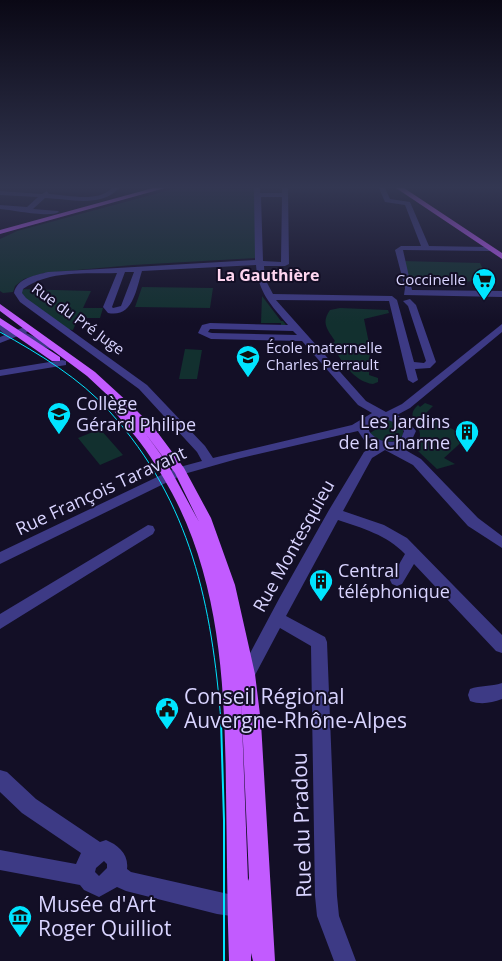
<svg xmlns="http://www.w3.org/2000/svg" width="502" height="961" font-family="'Open Sans',sans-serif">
<rect width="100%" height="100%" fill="#130f26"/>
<path fill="#12302f" d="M177 188 255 189 256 258 133 265 44 273 24 279 15 286 13 292 3 293 0 291V239L17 231Z
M402 261 480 263 492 287H481L476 281 462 282 452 280V283H437L434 278 407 279Z
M142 287 213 288 210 308 135 307Z
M19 289 91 291 83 308H103L100 318H78L73 330 66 329 23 300Z
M262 296 281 321H283L286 325 281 326V323H261Z
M340 308 388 310 389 313 364 319 370 348 369 375 378 378V382L373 384C354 382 340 360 332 344L335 341C327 329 321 323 330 310Z
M185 349 202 350 197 379H179Z
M425 403 433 406 425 414 467 437 444 458 455 464 437 469 418 451C418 445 420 440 420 434 419 422 405 417 418 405L420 407Z
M378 420C389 419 396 422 403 429V435C394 445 379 443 370 433L375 430V428L369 427 371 423Z
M100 429 123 455 100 465 78 438Z"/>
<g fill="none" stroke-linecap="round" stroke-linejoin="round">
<path fill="#3d3a85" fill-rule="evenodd" d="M112 188H119C102 208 69 199 45 198L33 209 58 211 59 212C50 218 13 210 0 209V205L27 207 38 197 0 195V191L42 194 47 191 49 194C69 195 97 203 112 188Z
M254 188H260V193H282V188H288L289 264 285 266H264L265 279 273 294 392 296 397 300 414 362 424 363 426 361 408 306 403 301 410 299 416 305 436 362 430 368 415 369 418 380 413 383 408 380 389 301 276 300 366 401 386 412 402 404 502 324V332L410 408 397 415 407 420 416 431 410 444 402 448 421 459 478 518 502 536V548L468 526 413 465 385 450 372 458 343 511 384 525 407 538 502 635V653L496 651 414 564 402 584 397 586 392 584 390 580 405 554C387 535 362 528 338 520L286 616 325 637 327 642 337 896 339 916 356 961H334L317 916 315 896 311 646 280 628 253 679 247 682 241 679 239 674 280 597 329 510 364 452 374 446 364 440 358 431 237 459 184 474 0 564V552L176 468 202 461 197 452 139 389 20 302 14 293C17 278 36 275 48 272L255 260ZM261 197H282L281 262 263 261ZM256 265C258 292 271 305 288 325L210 323 202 325 198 333 211 339 302 341 358 405 372 413 352 425 213 458 205 446 147 385 26 298 22 293 23 289C49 270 86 274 117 273L103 307 108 313C133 318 136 290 142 271ZM125 272H134L121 306 113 308 112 307ZM210 329 293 331 297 335 212 333 208 332ZM378 419C389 419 397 422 404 431L401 439C390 445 376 441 369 431L370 425Z
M379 188H385L390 199 410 202 429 246 489 247 493 249 489 251 403 250 412 290 502 291V297L404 295 405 288 395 250 401 246H421L405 205 385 202Z
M0 321 3 322 12 332 24 327 27 328 29 330 26 333 57 347 52 350 18 336 0 343V337L5 335 0 330Z
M62 360 66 361V365L0 376V370Z
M148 525 153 526 155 530 153 534 0 629V614Z
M502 683V699C491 703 481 705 470 701L468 695 470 689C480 685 491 687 502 683Z
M0 770 7 772 36 799 100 842 106 840C118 845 129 854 127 869L131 872 246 898 249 906 246 914 238 917 217 914 126 891 117 887 99 897 84 890 80 885 0 870V850L76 864 81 853 22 813 0 792ZM104 861 107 864V868L99 876 95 872 96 868Z"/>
<path fill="#c25bff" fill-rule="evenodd" d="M153 188H165L0 234V230Z
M396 188H404L502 253V259Z
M0 304 95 372 131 405 155 429 184 468 211 518 235 585 255 674 261 723 275 961H253L251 953V961H229C227 904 227 848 226 791 225 689 221 585 172 493 161 473 149 453 135 436 127 426 118 417 111 407L112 405 117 404 87 376 0 311ZM145 433 175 473 197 518 199 522 167 463ZM241 696 249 878 248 881Z
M0 318 60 357V361H52L0 325Z"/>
<path stroke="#00e5ff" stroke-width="1" d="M0 332C39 354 80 378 110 412 191 502 212 605 221 722"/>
<path stroke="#00e5ff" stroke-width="2" d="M221 721 224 820V961"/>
</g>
<linearGradient id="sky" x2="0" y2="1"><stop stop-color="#0a0815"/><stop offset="0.58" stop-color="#333752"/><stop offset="1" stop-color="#333752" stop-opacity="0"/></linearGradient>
<rect width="502" height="323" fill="url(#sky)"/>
<defs>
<g id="supermarket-pin" transform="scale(1.25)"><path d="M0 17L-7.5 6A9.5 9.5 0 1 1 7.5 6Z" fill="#00e5ff" stroke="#130f26"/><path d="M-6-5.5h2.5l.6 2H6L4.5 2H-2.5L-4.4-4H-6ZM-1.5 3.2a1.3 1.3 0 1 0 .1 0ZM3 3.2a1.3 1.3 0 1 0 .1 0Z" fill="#111"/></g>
<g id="school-pin" transform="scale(1.25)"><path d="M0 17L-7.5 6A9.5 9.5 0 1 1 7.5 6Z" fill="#00e5ff" stroke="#130f26"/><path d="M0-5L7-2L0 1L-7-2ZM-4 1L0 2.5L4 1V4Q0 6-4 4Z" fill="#111"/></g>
<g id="building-pin" transform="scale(1.25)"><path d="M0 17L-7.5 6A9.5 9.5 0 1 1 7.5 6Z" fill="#00e5ff" stroke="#130f26"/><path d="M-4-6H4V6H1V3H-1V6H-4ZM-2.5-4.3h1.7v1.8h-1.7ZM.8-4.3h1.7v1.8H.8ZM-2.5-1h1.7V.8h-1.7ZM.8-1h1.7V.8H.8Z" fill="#111"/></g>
<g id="civic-pin" transform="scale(1.25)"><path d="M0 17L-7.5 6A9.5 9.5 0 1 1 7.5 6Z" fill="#00e5ff" stroke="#130f26"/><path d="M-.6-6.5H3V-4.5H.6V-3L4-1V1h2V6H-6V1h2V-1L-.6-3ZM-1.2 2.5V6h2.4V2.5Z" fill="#111"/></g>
<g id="museum-pin" transform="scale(1.25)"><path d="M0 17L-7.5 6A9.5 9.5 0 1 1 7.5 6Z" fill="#00e5ff" stroke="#130f26"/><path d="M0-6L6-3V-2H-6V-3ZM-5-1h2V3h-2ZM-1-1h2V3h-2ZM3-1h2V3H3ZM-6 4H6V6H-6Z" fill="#111"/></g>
</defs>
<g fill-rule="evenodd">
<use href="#supermarket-pin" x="484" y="280"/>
<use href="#school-pin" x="248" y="357"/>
<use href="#school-pin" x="59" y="414"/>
<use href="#building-pin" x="467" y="432"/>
<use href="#building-pin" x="321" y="581"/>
<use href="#civic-pin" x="167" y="709"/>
<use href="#museum-pin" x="20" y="917"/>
</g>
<g text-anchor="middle" stroke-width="4" stroke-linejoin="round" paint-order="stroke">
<g font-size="15" fill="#d9d4ff" stroke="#130f26" text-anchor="end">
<text x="466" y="285">Coccinelle</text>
<text x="266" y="353" text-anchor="start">École maternelle<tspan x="266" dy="17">Charles Perrault</tspan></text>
</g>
<g font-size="15" fill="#d9d4ff" stroke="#130f26">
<text transform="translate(78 319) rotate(36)" y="5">Rue du Pré Juge</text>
</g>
<g font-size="16" font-weight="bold" fill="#ffd6f0" stroke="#130f26">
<text x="268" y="281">La Gauthière</text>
</g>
<g font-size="18" fill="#d9d4ff" stroke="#130f26" text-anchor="start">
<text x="76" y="410">Collège<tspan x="76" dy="21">Gérard Philipe</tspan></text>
<text x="450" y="428" text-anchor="end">Les Jardins<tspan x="450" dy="21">de la Charme</tspan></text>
<text x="338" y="577">Central<tspan x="338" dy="21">téléphonique</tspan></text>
</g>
<g font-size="18" fill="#d9d4ff" stroke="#130f26">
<text transform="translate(101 491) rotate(-25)" y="6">Rue François Taravant</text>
<text transform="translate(294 546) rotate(-61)" y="6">Rue Montesquieu</text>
</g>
<g font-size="21" fill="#d9d4ff" stroke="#130f26" text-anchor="start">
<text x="184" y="704">Conseil Régional<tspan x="184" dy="24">Auvergne-Rhône-Alpes</tspan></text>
<text x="38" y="912">Musée d'Art<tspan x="38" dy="24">Roger Quilliot</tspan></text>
</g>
<g font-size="21" fill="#d9d4ff" stroke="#130f26">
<text transform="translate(302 825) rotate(-92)" y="7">Rue du Pradou</text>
</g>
</g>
</svg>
